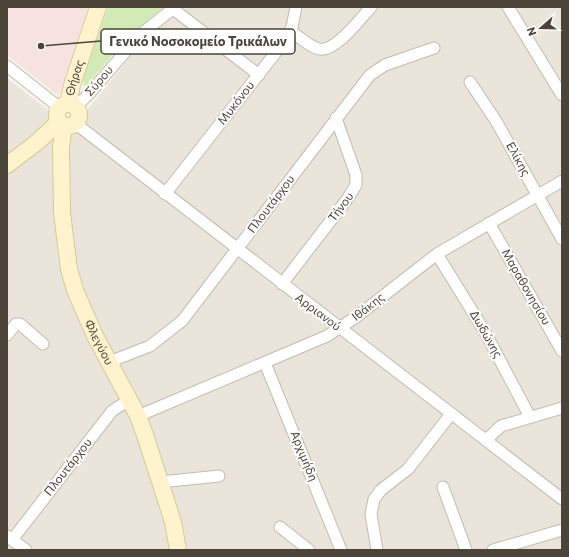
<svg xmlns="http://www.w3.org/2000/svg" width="569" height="557" font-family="Commissioner,sans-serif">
<rect width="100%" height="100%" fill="#f6f3ec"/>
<path fill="#eae5da" d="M187 7H562V550H7V78L72 129 149 34 158 26Z"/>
<path fill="#f6e3e0" d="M7 7H88L59 96 7 55Z"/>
<path fill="#d2eab5" d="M108 7H164L128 37 87 85 84 86 83 80Z"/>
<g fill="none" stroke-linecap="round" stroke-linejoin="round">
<g stroke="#c2bbae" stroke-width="13">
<path id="street" d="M508 7 562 95
M173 9 259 75
M290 31C299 36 309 47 319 49 335 53 361 18 371 7
M7 66 60 108
M470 82 496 121 562 239
M75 107 88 95 140 35 175 7
M74 125 80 127 562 499
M165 194 284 42 292 27 296 7
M489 223 562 351
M437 254 485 332 530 417
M282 284 348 198 356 185V175L336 118
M7 335 16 324H20L43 344
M109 362 150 346 182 321 370 75 385 65 434 48
M265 363 341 550
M138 416 327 336 356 317 437 254 562 181
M486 440 501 426 562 408
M160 482 219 476
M443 487 466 550
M280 527 309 550
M7 536 26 550
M12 540 112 411 129 400
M377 550 371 514 374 499 381 490 408 469 451 414
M493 550 562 530"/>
</g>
<g stroke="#d6c79b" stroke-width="18">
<g id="secondary">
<path id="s1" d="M68 104 72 85 98 7"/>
<circle cx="68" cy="115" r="11"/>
<path id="s2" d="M64 126 61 147 62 213 69 269 75 290 95 336 138 416 145 435 173 522 178 550"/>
<path d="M7 165 36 143 59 122"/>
</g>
</g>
<use href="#street" stroke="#fff" stroke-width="11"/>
<use href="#secondary" stroke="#fff3cd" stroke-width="16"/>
</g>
<g text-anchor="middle" stroke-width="4" stroke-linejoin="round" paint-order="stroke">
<g font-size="12" fill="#4b4439" stroke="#fff">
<text dy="4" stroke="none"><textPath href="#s1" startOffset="27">Θήρας</textPath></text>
<text transform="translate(99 81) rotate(-49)" y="4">Σύρου</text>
<text transform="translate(236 103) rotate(-52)" y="4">Μυκόνου</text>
<text transform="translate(518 159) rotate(61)" y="4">Ελίκης</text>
<text transform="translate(271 204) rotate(-53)" y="4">Πλουτάρχου</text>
<text transform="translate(341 207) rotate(-53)" y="4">Τήνου</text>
<text transform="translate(526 287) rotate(60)" y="4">Μαραθονησίου</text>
<text transform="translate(368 307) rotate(-38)" y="4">Ιθάκης</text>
<text transform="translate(318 312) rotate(37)" y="4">Αρριανού</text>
<text transform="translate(486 334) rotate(60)" y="4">Δωδώνης</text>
<text dy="4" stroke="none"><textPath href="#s2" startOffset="223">Φλεγύου</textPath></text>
<text transform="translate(304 456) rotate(68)" y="4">Αρχιμήδη</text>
<text transform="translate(68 467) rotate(-52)" y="4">Πλουτάρχου</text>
</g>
</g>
<path fill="none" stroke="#4b4439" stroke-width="1.5" d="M41 46L101 41"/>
<circle fill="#4b4439" stroke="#fff" stroke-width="1.5" cx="41" cy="46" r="4"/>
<rect fill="#fff" stroke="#4b4439" stroke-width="1.5" x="101" y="29" width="194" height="25" rx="4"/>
<g font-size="13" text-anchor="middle" font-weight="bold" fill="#4b4439">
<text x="198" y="46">Γενικό Νοσοκομείο Τρικάλων</text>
</g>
<rect width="569" height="557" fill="none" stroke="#4b4439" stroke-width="16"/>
<g transform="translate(541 28) rotate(250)" stroke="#ffffff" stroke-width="3" paint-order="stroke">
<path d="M0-3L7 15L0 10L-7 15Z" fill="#4b4439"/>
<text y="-6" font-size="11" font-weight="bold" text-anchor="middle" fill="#4b4439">N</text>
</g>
</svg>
